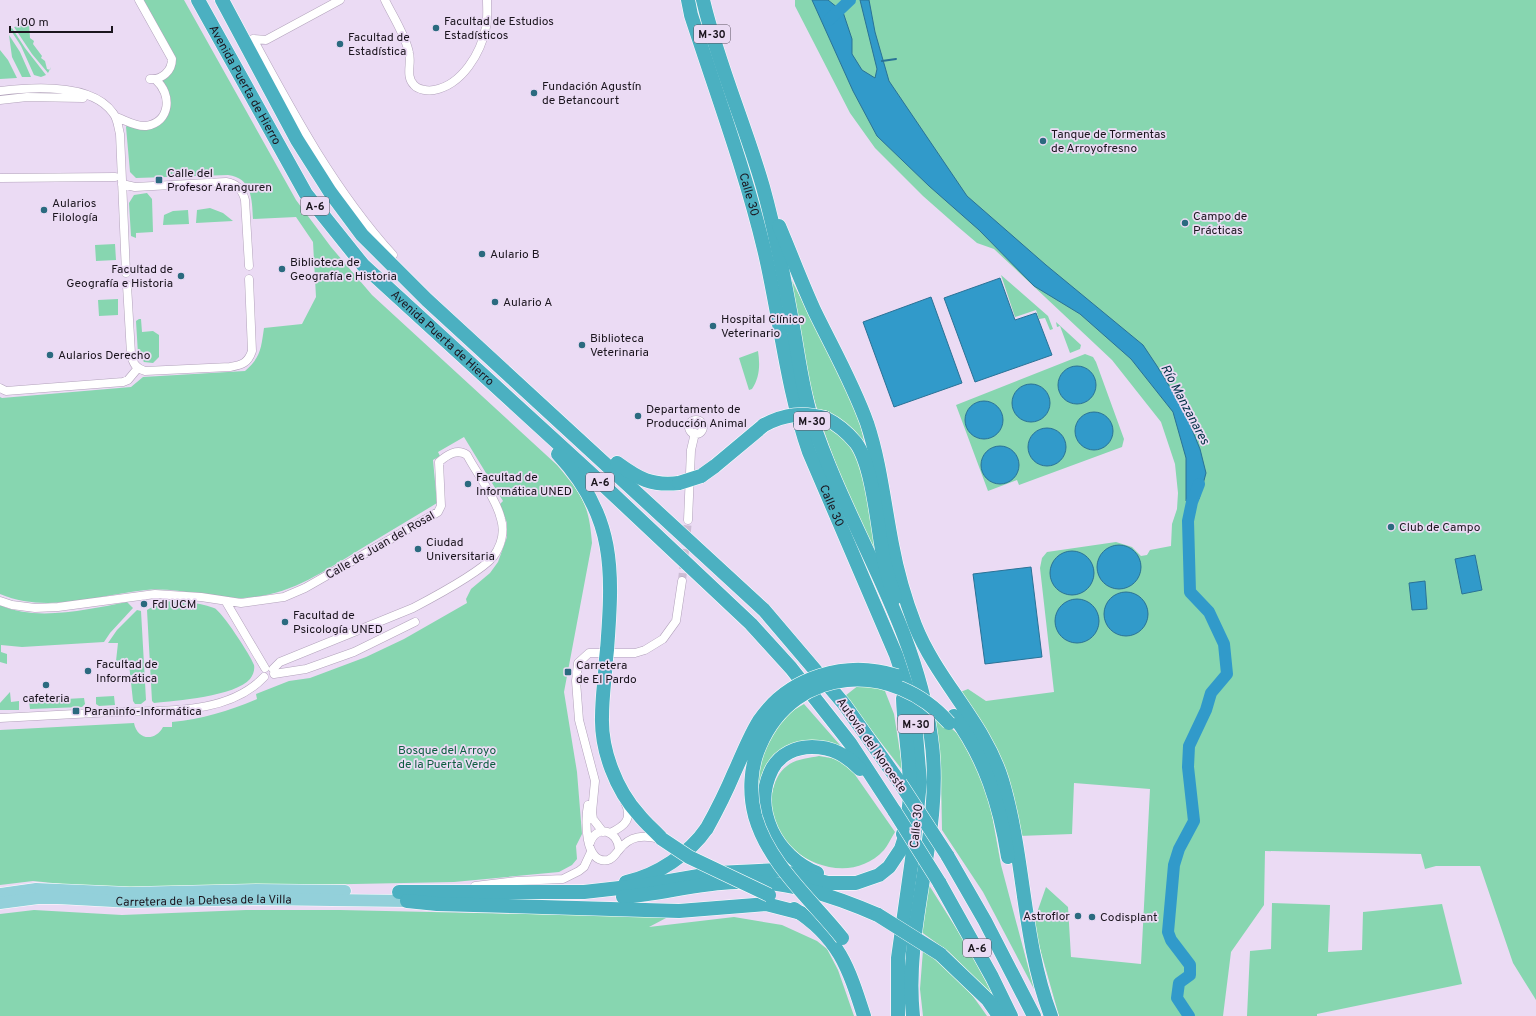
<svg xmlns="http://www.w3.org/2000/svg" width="1536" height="1016" font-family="Overpass,sans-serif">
<rect width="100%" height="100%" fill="#ebdbf4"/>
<path fill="#87d6b0" d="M143 0H184L296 200 331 247 372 295 557 465C582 495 589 504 592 543L564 692 577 772 582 834 576 846 577 859 572 865 559 872 454 882 111 889 33 881 0 885V730L134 723C137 740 155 742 163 727H172V722C202 719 229 711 257 699L256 694 289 681 310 678 366 657 404 639 467 603 466 599 471 589 490 573 498 562 507 537V523L500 504 503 501 464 437 438 452 440 456 433 460 437 503C411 519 385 534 359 550 321 573 289 596 243 598 211 599 179 587 146 590 98 595 47 614 0 594V397L2 398 131 387 143 377 245 371C261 357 261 348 264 328L302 324 316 297 313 242 296 217 253 219C252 199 252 178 228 175L136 178 130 172 126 127 127 125 139 128 164 115 161 80 173 69Z
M795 0H1536V1000L1513 963 1480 866H1436L1425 869 1421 854 1265 851 1264 905 1231 952 1223 1016H1059L1033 924 1046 887 1068 907 1071 957 1141 964 1150 789 1074 783 1072 834 1019 836 958 693 968 689 986 701 1054 692 1040 568 1042 558 1047 552 1116 542 1132 547 1141 556 1147 555 1150 550 1171 546 1172 524 1177 509 1178 493 1175 464 1161 422 1112 360 994 249 977 243 957 226 923 196 875 148 850 113 795 6Z
M29 24 30 38 34 41 33 44 42 56 41 58 45 61 47 69 50 70 51 67 48 73 32 54 14 27Z
M12 28 25 48 46 75 41 77 34 75 21 46 10 29Z
M9 35 20 52 31 77H22L12 57Z
M0 50 8 60 17 78 0 79Z
M147 193 152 199 153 232 136 233V238L131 236 129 203 134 195Z
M210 208 223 213 233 221 196 223 197 210Z
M188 210 189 224 163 225 164 215 173 211Z
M115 244 116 260 96 261 95 245Z
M1001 275 1048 316 1053 329 1050 330 1045 318 1039 319 1036 310 1015 317Z
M791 279 856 407 871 471 874 549C845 491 819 427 805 363 800 335 796 307 791 279Z
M118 299V315L99 316 98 300Z
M139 319H141L142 332 153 331 159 335V357L153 363 144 362 138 354 136 321Z
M1056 322 1081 345 1080 349 1070 353 1060 326 1057 327Z
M758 351C760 364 760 377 752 389L749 390 739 358Z
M1085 354 1093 357 1096 362 1124 439 1122 447 1019 485 1017 480 988 491 956 405Z
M156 601C175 602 196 601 214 608 221 610 251 656 254 665 255 670 253 675 250 679 236 696 175 701 154 703L152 701 147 610 154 606Z
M127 602 133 608 110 633 104 642 22 647 1 645V652L7 654V664L0 662V605C36 622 90 609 127 602Z
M137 610 141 611 146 700 141 704H135L133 701 129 664 123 661H116L118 643H108L117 630Z
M864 681 883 686 894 714 903 771 845 696Z
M10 692 11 702 19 701V710H0V703Z
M114 696 115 705 99 706 96 704V697Z
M84 698 85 704 82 707 30 709 29 701Z
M804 704 847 753 789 749 761 803 757 776 764 742 782 717Z
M934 713 959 735 987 788 1001 865 1034 989 983 892 942 830 941 775Z
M819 756 837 759 851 769 895 832C891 838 888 845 884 850 842 896 757 847 773 789 776 779 779 772 787 766 795 759 809 758 819 756Z
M927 882 966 944 995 999 949 952 920 931Z
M1272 903 1330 905 1328 952 1362 950 1363 912 1442 904 1462 984 1317 1014V1016H1247L1250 951 1271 949Z
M34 910 122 915 246 910H340L668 917 649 927 734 917 782 925 817 941 827 949 838 970 854 1016H0V914Z
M923 950C949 967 970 990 987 1016H923L920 989Z"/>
<path fill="#319aca" stroke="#2a7296" d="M812 0H828L843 12 852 39V54L862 70 875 78 877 69 860 0H869L875 32 889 81 967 196 1046 265 1143 345 1157 366 1184 410 1200 449 1206 473 1199 499 1186 501V458L1173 412 1131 359 1080 314 1034 286 979 230 929 186 877 136 853 91Z
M1000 278 1015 320 1036 313 1052 355 975 382 944 298Z
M931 297 962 383 894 407 863 322Z
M1058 385a19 19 0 1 1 38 0a19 19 0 1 1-38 0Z
M1012 403a19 19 0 1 1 38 0a19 19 0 1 1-38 0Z
M965 420a19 19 0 1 1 38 0a19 19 0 1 1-38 0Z
M1075 431a19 19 0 1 1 38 0a19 19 0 1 1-38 0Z
M1028 447a19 19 0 1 1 38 0a19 19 0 1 1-38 0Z
M981 465a19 19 0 1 1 38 0a19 19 0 1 1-38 0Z
M1097 567a22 22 0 1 1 44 0a22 22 0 1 1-44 0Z
M1050 573a22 22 0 1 1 44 0a22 22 0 1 1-44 0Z
M1475 555 1482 590 1462 594 1455 559Z
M1031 567 1042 657 985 664 973 574Z
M1425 581 1427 609 1412 610 1409 583Z
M1104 614a22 22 0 1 1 44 0a22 22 0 1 1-44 0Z
M1055 621a22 22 0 1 1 44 0a22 22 0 1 1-44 0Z"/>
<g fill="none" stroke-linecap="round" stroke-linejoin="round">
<path stroke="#2a7296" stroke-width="2" d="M882 61 896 59"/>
<path stroke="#319aca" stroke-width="12" d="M829 20 850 0
M1189 1016 1177 998 1179 983 1190 975V965L1171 940 1168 932 1174 865 1179 849 1194 821 1188 767 1189 746 1206 710 1211 693 1227 674 1224 644 1209 612 1190 592 1188 521 1192 502 1199 484"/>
<path stroke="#ccbdd4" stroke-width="8" stroke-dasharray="8 4" stroke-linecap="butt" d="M682 581 688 520"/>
<g stroke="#b2a2bb" stroke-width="9">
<path id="street" d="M139 0 172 59C172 71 162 80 150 79
M385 0C392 15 406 36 409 53 412 63 405 76 414 85 418 90 428 91 434 90 462 85 481 53 486 27 488 18 487 9 487 0
M253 39C294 115 335 191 393 255
M253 39 266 40 340 0
M0 91C32 87 92 83 113 113 118 119 118 127 120 134L126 273
M0 100 27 97 83 98
M116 117C125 120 136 127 146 126 171 122 172 94 156 80
M0 178 115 177
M122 184 135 187 226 182C237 184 242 189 245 200L249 266
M127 285 131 354C133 364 136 368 145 371L230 367C242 365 248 363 252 351L249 279
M0 388 6 391 123 382 128 380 138 368
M689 427a7 7 0 1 1 14 0a7 7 0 1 1-14 0Z
M688 520 691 450 695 433
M0 601 12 605 35 608 58 607 155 594 201 597 241 603 284 597 305 588 438 512 441 506 439 462C447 455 457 448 467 455 477 474 496 498 501 519 505 532 501 546 493 557 480 572 432 598 413 608L280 662 273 669
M226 602 265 668
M274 674 306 669 354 652 415 622
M0 718C38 716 75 714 113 712 162 710 227 716 264 677
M588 805C585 819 584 865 608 860 614 858 615 854 619 850 630 835 644 835 660 839
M603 832 593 819 592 812 595 781 579 720 576 681 578 663 589 653H635L645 650 663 639 676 621 682 581
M610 833C625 826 633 819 625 802
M590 843C596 824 618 830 619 849
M475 886 517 881 563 879 579 871 584 867 591 852"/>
</g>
<g stroke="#fff" stroke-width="13">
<g id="primary">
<path d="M0 894 36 889 130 893 256 890 345 891"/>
<path id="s1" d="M0 903 38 898H58L132 902 256 899 407 901"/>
</g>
</g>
<g stroke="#fff" stroke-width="15">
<g id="highway">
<path id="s2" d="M198 0 306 194 363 265 598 480 751 624 791 668 850 743 895 812"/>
<path d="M222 0 297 140 330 192 362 235 427 300 764 610 844 704 900 783"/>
<path id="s3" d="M688 0 691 15C716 92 745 170 764 249 780 316 786 386 809 452L896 655 912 703 915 722 920 782 912 859 898 958V1016"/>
<path d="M703 0C718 64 745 124 763 187 776 234 785 283 794 332 799 361 803 392 812 420 847 527 916 624 931 737 945 831 903 922 913 1016"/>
<path d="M779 226C791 254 802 284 815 312 833 349 853 384 867 423 880 462 884 503 892 544 897 571 905 599 915 625 937 681 984 722 1002 780 1025 857 1022 940 1051 1016"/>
<path d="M825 418C837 424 847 432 856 443 872 465 877 522 882 550 884 566 890 582 895 598"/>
<path d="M558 454C616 516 613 571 607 650"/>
<path d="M617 463C639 479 651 486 679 483"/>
<path d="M701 476 715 466 764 425"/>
<path d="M606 659C605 678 602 697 602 717 601 750 616 790 639 815 646 824 655 831 662 839"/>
<path d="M954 716C985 758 1000 805 1008 857"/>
<path d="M903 834C918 794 904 740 903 698"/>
<path d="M947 855 985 921 1034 1016"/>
<path d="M817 873C777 857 751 810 772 769 780 754 796 747 812 747 832 747 846 755 860 769"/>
<path d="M626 882C657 876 690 853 707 828"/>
<path d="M939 882 992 977 1011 1016"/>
<path d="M399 892H584L646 885 716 873 778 870 828 883H856L879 875 889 867 901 849 909 824"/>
<path d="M623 897C661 894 698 883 736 882 786 880 832 895 878 915"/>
<path d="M407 901 437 904 679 911 766 904 801 913"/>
<path d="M794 909C839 937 849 969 864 1016"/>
<path d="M940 954 988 1000 999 1016"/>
</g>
</g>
<use href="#street" stroke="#fff" stroke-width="8"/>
<use href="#primary" stroke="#93d0da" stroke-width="12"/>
<use href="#highway" stroke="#4bb0c1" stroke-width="14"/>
<g stroke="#fff" stroke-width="15" stroke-linecap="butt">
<path id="highway-bridge" d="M764 425C785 414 803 412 825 418
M679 483 701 476
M606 659 607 650
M900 783 947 855
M895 812 939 882
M707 828C717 810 726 792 734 773 742 756 749 737 759 721 789 676 847 660 897 676
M662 839 689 857 769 895
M878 915 940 954
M842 938C812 900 769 865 755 816 749 793 750 767 760 745 795 664 894 660 949 723"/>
</g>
<use href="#highway-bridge" stroke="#4bb0c1" stroke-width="14"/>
</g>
<g fill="#2b6a7f" stroke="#ebdbf4" stroke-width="1.5">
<circle cx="436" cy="28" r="4"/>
<circle cx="340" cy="44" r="4"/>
<circle cx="534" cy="93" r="4"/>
<circle cx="1043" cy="141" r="4"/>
<rect x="155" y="176" width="8" height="8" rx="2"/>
<circle cx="44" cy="210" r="4"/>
<circle cx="1185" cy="223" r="4"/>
<circle cx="482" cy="254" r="4"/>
<circle cx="282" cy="269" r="4"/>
<circle cx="181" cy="276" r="4"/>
<circle cx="495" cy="302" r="4"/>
<circle cx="713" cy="326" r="4"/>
<circle cx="582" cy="345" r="4"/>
<circle cx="50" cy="355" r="4"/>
<circle cx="638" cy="416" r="4"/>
<circle cx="468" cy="484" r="4"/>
<circle cx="1391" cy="527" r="4"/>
<circle cx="418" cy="549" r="4"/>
<circle cx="144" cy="604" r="4"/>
<circle cx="285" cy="622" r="4"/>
<circle cx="88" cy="671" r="4"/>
<rect x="564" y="668" width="8" height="8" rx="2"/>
<circle cx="46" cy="685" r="4"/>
<rect x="72" y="707" width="8" height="8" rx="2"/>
<circle cx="1078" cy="916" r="4"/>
<circle cx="1092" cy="917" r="4"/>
</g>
<g text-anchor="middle" stroke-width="3.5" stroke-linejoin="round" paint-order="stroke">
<g fill="#ebdbf4" stroke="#59505e" stroke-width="1">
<rect x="694" y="25" width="36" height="18" rx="3"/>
<rect x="301" y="197" width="28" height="18" rx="3"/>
<rect x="794" y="412" width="36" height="18" rx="3"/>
<rect x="586" y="473" width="28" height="18" rx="3"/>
<rect x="898" y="715" width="36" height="18" rx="3"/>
<rect x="963" y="939" width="28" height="18" rx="3"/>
</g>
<g font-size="11" font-weight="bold" fill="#1b151e">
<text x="712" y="38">M-30</text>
<text x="315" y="210">A-6</text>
<text x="812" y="425">M-30</text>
<text x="600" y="486">A-6</text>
<text x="916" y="728">M-30</text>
<text x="977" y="952">A-6</text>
</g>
<g font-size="12" fill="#1b151e" stroke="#ebdbf4" text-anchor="start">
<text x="444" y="25">Facultad de Estudios<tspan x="444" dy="14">Estadísticos</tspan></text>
<text x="348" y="41">Facultad de<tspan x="348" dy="14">Estadística</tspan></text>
<text x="542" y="90">Fundación Agustín<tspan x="542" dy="14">de Betancourt</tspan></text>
<text x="1051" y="138">Tanque de Tormentas<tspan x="1051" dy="14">de Arroyofresno</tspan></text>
<text x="167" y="177">Calle del<tspan x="167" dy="14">Profesor Aranguren</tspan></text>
<text x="52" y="207">Aularios<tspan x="52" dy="14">Filología</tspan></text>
<text x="1193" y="220">Campo de<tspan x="1193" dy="14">Prácticas</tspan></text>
<text x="490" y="258">Aulario B</text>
<text x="290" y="266">Biblioteca de<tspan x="290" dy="14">Geografía e Historia</tspan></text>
<text x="173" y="273" text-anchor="end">Facultad de<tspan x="173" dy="14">Geografía e Historia</tspan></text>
<text x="503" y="306">Aulario A</text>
<text x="721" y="323">Hospital Clínico<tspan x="721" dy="14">Veterinario</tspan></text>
<text x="590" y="342">Biblioteca<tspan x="590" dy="14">Veterinaria</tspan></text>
<text x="58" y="359">Aularios Derecho</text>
<text x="646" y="413">Departamento de<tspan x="646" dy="14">Producción Animal</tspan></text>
<text x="476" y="481">Facultad de<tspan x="476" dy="14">Informática UNED</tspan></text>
<text x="1399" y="531">Club de Campo</text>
<text x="426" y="546">Ciudad<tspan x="426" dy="14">Universitaria</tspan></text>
<text x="152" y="608">FdI UCM</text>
<text x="293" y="619">Facultad de<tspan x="293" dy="14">Psicología UNED</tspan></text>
<text x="96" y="668">Facultad de<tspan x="96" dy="14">Informática</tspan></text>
<text x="576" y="669">Carretera<tspan x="576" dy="14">de El Pardo</tspan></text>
<text x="46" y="702" text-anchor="middle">cafeteria</text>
<text x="84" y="715">Paraninfo-Informática</text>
<text x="1070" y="920" text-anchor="end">Astroflor</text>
<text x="1100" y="921">Codisplant</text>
</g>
<g font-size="12" fill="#1b151e" stroke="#ebdbf4">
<text dy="4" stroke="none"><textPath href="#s2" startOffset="97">Avenida Puerta de Hierro</textPath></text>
<text dy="4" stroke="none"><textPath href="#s3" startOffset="204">Calle 30</textPath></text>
<text dy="4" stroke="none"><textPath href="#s2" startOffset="421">Avenida Puerta de Hierro</textPath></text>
<text dy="4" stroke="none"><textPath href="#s3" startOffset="527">Calle 30</textPath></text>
<text transform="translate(380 545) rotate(-30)" y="4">Calle de Juan del Rosal</text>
<text transform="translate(872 745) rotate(55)" y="4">Autovía del Noroeste</text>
<text transform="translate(916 826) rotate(-84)" y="4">Calle 30</text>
<text dy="4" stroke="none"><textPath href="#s1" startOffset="204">Carretera de la Dehesa de la Villa</textPath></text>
</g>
<g font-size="12" fill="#0e5e41" stroke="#ebdbf4">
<text x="447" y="754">Bosque del Arroyo<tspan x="447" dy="14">de la Puerta Verde</tspan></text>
</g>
<g font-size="13" font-style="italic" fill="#023145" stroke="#ebdbf4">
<text transform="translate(1186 404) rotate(62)" y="5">Río Manzanares</text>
</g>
</g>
<path d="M10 26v6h102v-6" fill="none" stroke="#1b151e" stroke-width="2"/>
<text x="16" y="26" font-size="12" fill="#1b151e" stroke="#ebdbf4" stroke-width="3" paint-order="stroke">100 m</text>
</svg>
